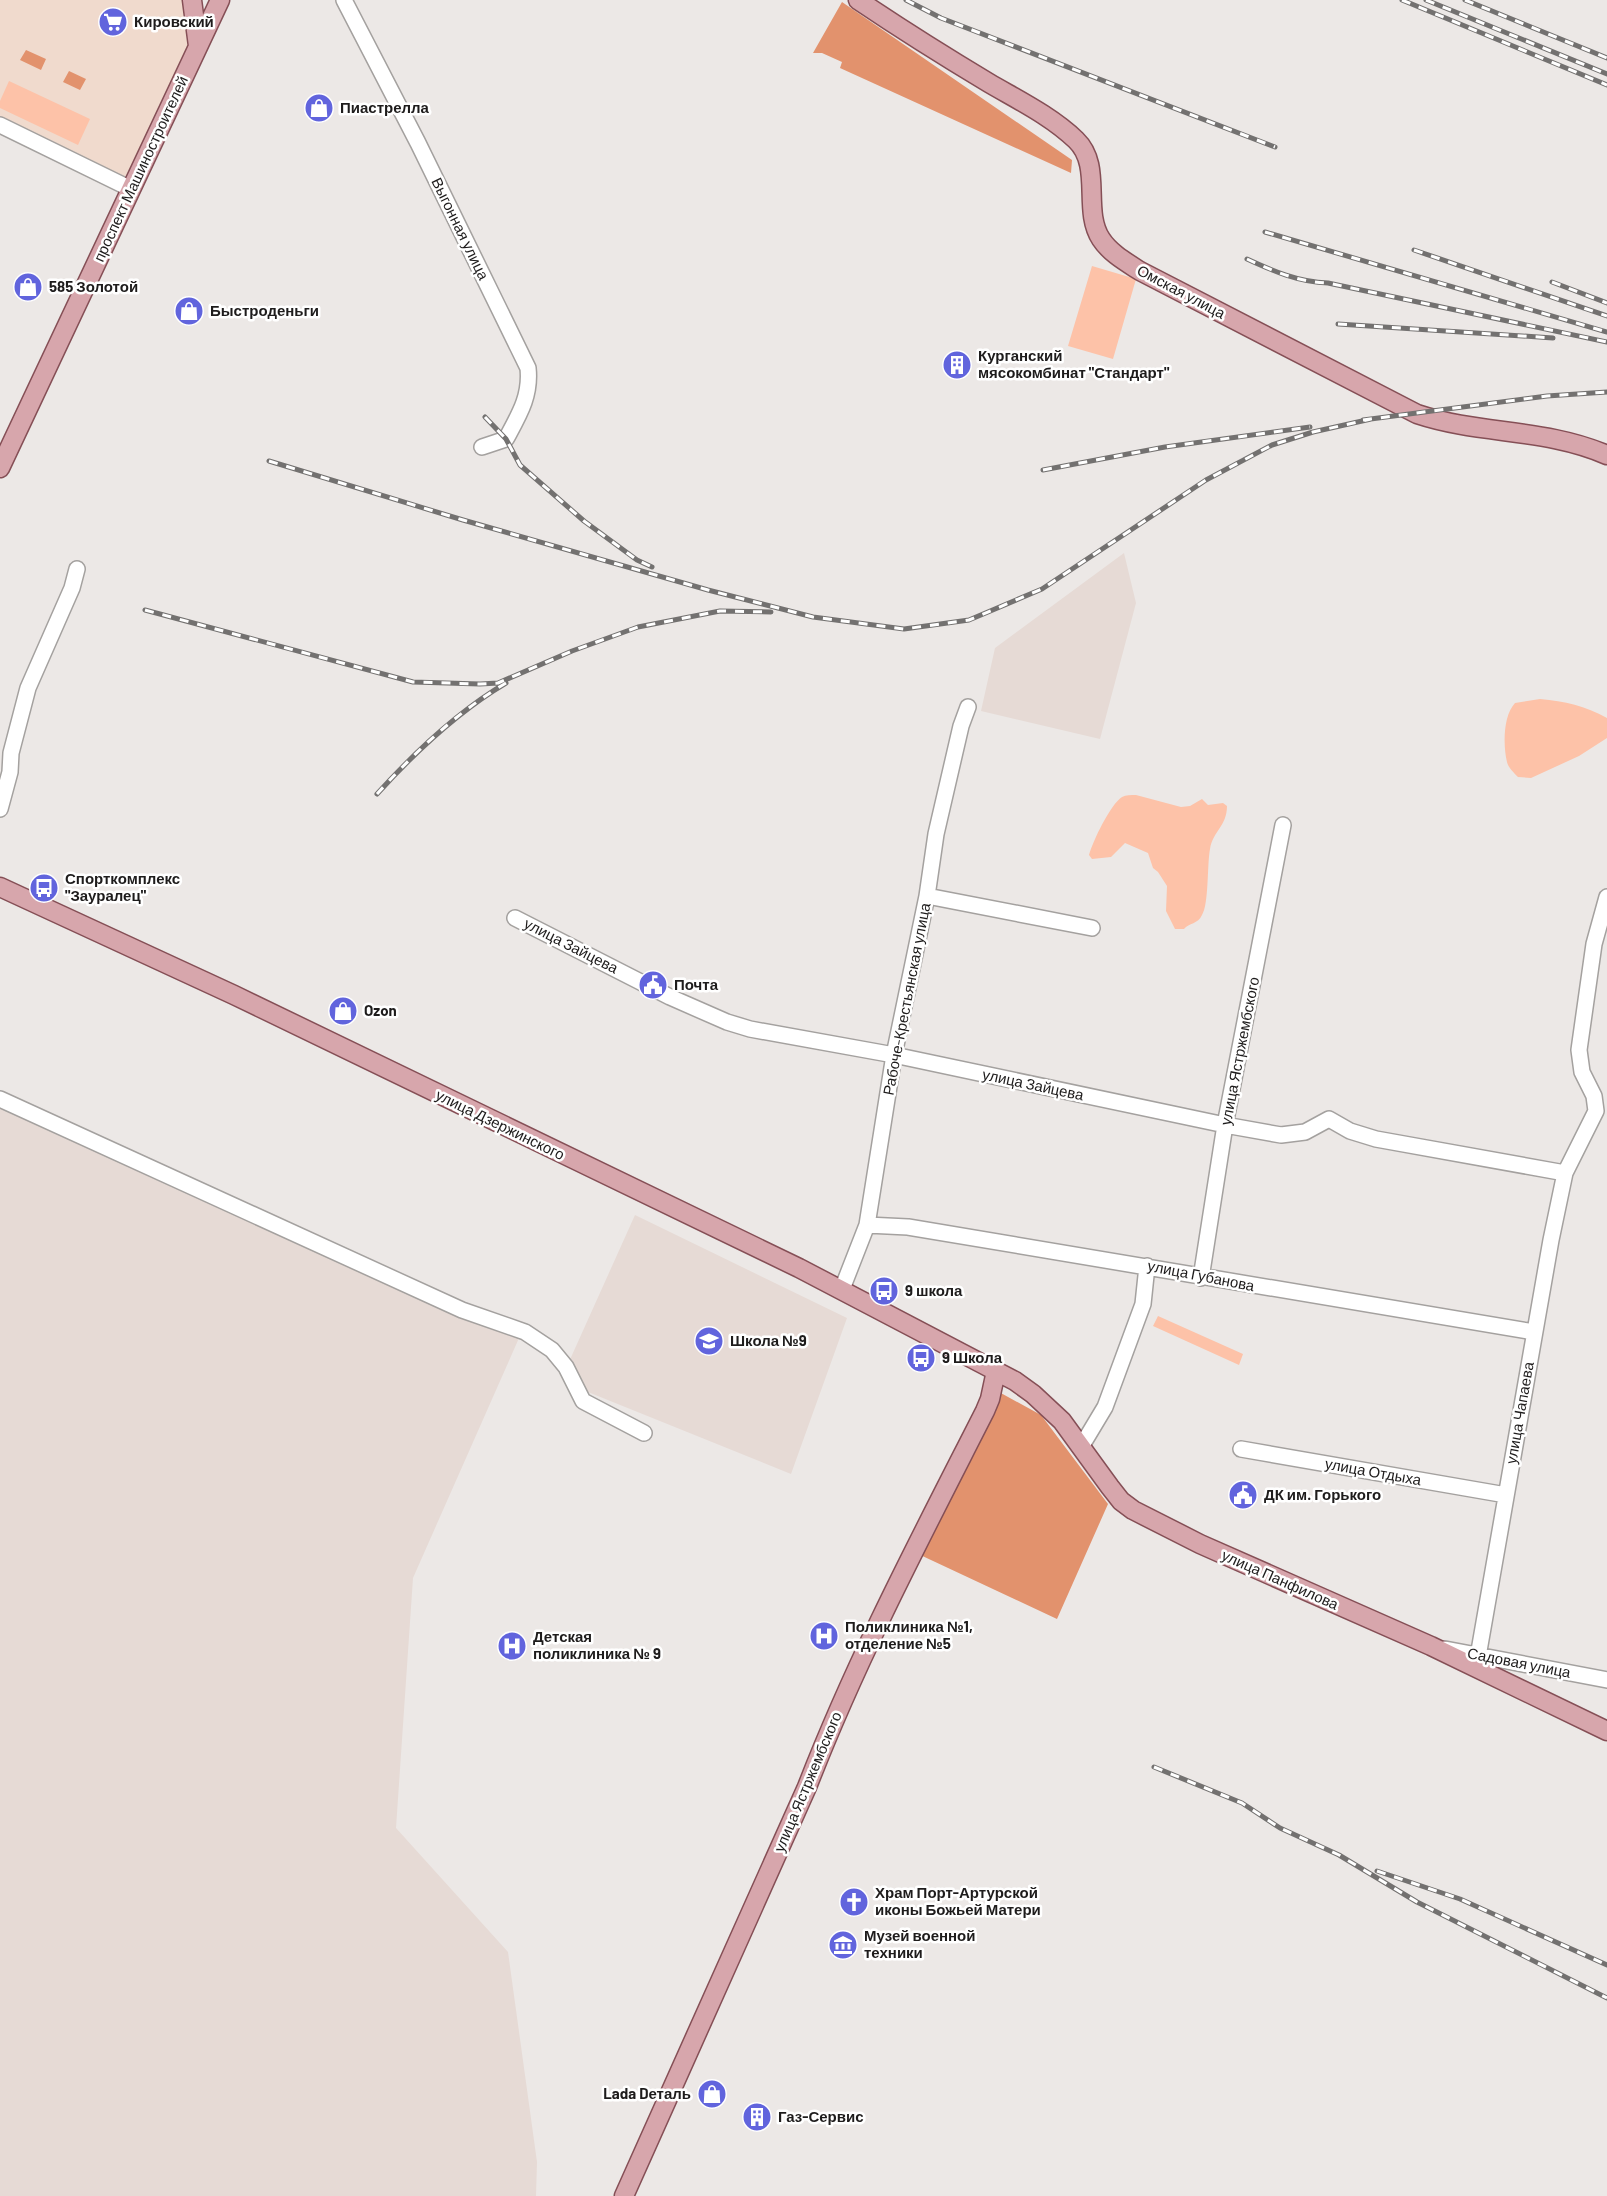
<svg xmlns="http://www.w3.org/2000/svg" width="1607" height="2196" font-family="Barlow,sans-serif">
<rect width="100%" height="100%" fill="#ece8e6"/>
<path fill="#f0dacd" d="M0 0H183L194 42 127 181 0 118Z"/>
<path fill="#e6dad5" d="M1124 553 1136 603 1100 739 981 711 995 648Z
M0 1106 519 1338 413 1578 396 1828 508 1952 537 2162 536 2196H0Z
M635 1215 847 1318 791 1474 583 1390 568 1364Z"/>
<path fill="#fdc2a8" d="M9 81 90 119 78 145 0 108V101Z
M1092 266 1136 279 1113 359 1068 346Z
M1540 699C1565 701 1585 706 1607 718V738L1579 756 1531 778 1518 777C1514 773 1508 767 1507 762 1503 745 1503 716 1515 703Z
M1136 795 1181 807 1190 806 1202 799 1208 805 1223 803 1227 806C1227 826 1213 831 1210 849 1207 865 1209 904 1202 915 1198 924 1189 923 1184 929H1175L1166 911 1167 886 1158 872 1153 868 1148 853 1125 843 1111 857 1092 859 1089 855C1093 841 1110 805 1122 797 1126 795 1131 795 1136 795Z
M1158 1316 1243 1354 1239 1365 1153 1326Z"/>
<path fill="#e2926d" d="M842 2 1072 160 1071 173 840 68 842 62 822 53H813Z
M26 50 46 59 41 70 20 60Z
M69 71 86 79 80 90 63 82Z
M999 1392 1041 1415 1108 1504 1057 1619 916 1553Z"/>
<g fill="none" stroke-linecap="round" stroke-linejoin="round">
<g stroke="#a4a19f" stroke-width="18">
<path id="minor" d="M344 0 418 143 528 368C531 396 519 415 506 439L482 447
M0 125 131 189
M0 809 10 772 11 753 28 688 72 588 77 569
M927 896 1092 928
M515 918 670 997 727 1022 750 1029 894 1055 1225 1125 1281 1135 1305 1132 1329 1119 1350 1131 1376 1139 1565 1173
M0 1099 462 1310 525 1332 552 1350 566 1367 583 1401 644 1433
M867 1225 908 1227 1534 1332
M1201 1278 1225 1125 1283 825
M842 1289 867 1225 894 1055 927 896 936 834 961 726 968 707
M1081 1447 1105 1407 1143 1304 1147 1266
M1241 1449 1506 1495
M1445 1649 1607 1680
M1476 1668 1551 1240 1565 1173 1596 1111 1594 1096 1582 1072 1579 1050 1594 944 1607 897"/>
</g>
<g stroke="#854f56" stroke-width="21">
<path id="major" d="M192 0 198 46
M858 0C901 29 944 56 989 83 1018 100 1051 116 1076 140 1103 166 1082 210 1101 239 1110 253 1126 262 1140 271L1417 414C1480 435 1545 428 1607 455
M0 468 220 0
M0 887 234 995 799 1268 1015 1381 1033 1394 1062 1421 1110 1487 1121 1501 1133 1510 1200 1544 1431 1646 1607 1731
M624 2196 807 1787C857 1658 922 1535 985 1411L990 1399 996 1371"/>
</g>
<use href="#minor" stroke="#fff" stroke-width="15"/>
<use href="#major" stroke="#d7a6ac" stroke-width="18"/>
<g stroke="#737170" stroke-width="5">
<path id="rail" d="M906 0 941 18 1275 147
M1402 0 1607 85
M1426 0 1607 74
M1465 0 1607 58
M1265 232 1607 332
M1414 250 1607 316
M1247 259C1273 271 1298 282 1328 283L1607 342
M1552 282 1607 303
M1338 324 1553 338
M485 417 506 439 520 465 584 521 637 560 652 567
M1363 420 1547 396 1607 392
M269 461 463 520 708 590 813 617 904 629 969 620 1042 589 1206 480 1272 445 1313 432 1371 419
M1043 470 1165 447 1310 427
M145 610 413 682 480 684 498 683 572 651 638 627 720 611 771 612
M377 794C415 752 457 712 506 683
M1154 1767 1242 1803 1280 1828 1339 1855 1417 1902 1607 1998
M1377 1871 1460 1899 1607 1965"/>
</g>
<use href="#rail" stroke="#fff" stroke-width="3" stroke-dasharray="9" stroke-linecap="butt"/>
</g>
<defs>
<g id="supermarket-disc" transform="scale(1.5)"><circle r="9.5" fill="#6164dd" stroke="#fff"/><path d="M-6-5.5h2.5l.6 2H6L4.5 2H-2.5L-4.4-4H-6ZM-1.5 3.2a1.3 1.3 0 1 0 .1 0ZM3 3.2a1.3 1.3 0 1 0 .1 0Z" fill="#fff"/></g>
<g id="shop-disc" transform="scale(1.5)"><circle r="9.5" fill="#6164dd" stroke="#fff"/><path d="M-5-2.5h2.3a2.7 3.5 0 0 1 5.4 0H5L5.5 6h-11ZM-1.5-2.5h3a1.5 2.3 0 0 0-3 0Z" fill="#fff"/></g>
<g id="building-disc" transform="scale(1.5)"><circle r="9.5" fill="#6164dd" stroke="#fff"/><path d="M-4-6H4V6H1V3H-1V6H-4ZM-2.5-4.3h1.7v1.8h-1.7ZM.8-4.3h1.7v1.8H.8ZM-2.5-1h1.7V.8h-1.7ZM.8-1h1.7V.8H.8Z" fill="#fff"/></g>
<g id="bus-disc" transform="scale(1.5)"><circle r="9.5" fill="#6164dd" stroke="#fff"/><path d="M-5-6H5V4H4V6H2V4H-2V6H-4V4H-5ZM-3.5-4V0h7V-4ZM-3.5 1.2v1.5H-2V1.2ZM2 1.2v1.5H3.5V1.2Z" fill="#fff"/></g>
<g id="civic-disc" transform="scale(1.5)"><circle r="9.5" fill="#6164dd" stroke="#fff"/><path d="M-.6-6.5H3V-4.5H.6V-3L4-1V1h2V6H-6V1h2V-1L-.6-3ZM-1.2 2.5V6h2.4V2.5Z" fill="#fff"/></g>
<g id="school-disc" transform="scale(1.5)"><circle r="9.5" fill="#6164dd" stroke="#fff"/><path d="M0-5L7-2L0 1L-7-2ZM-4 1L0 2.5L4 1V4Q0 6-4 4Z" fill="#fff"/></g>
<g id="hospital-disc" transform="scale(1.5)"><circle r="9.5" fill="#6164dd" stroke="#fff"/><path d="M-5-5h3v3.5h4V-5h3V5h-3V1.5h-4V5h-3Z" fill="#fff"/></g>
<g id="church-disc" transform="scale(1.5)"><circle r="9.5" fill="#6164dd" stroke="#fff"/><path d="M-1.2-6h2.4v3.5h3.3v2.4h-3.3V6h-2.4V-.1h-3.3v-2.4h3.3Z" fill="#fff"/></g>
<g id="museum-disc" transform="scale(1.5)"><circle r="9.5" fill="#6164dd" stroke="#fff"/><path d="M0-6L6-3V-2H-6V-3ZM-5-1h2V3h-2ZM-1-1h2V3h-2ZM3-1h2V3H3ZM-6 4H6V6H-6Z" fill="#fff"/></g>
</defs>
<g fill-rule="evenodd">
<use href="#supermarket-disc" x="113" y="22"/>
<use href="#shop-disc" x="319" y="108"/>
<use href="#shop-disc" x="28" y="287"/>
<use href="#shop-disc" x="189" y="311"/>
<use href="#building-disc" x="957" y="365"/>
<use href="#bus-disc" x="44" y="888"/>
<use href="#civic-disc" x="653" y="985"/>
<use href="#shop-disc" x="343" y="1011"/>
<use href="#bus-disc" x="884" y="1291"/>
<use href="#school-disc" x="709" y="1341"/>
<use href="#bus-disc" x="921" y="1358"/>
<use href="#civic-disc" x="1243" y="1495"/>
<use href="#hospital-disc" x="824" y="1636"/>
<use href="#hospital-disc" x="512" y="1646"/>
<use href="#church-disc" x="854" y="1902"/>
<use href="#museum-disc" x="843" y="1945"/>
<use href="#shop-disc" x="712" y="2094"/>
<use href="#building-disc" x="757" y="2117"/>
</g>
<g text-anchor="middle" stroke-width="5" stroke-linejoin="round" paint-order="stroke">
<g font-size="15" font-weight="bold" fill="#1e1c1c" stroke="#fff" text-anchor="start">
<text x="134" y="27">Кировский</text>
<text x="340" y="113">Пиастрелла</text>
<text x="49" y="292">585 Золотой</text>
<text x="210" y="316">Быстроденьги</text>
<text x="978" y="361">Курганский<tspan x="978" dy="17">мясокомбинат "Стандарт"</tspan></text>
<text x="65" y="884">Спорткомплекс<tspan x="65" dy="17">"Зауралец"</tspan></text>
<text x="674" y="990">Почта</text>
<text x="364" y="1016">Ozon</text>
<text x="905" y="1296">9 школа</text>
<text x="730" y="1346">Школа №9</text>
<text x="942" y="1363">9 Школа</text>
<text x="1264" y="1500">ДК им. Горького</text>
<text x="845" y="1632">Поликлиника №1,<tspan x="845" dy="17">отделение №5</tspan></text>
<text x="533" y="1642">Детская<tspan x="533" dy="17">поликлиника № 9</tspan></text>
<text x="875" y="1898">Храм Порт-Артурской<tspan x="875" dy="17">иконы Божьей Матери</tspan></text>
<text x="864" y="1941">Музей военной<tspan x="864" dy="17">техники</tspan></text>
<text x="691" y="2099" text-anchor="end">Lada Dеталь</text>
<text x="778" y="2122">Газ-Сервис</text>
</g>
<g font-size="15" fill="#1e1c1c" stroke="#fff">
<text transform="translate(141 169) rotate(-65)" y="5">проспект Машиностроителей</text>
<text transform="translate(460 229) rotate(64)" y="5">Выгонная улица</text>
<text transform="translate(1181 292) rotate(28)" y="5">Омская улица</text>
<text transform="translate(571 946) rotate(27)" y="5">улица Зайцева</text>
<text transform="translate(907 999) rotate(-79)" y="5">Рабоче-Крестьянская улица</text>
<text transform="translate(1240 1051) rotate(-79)" y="5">улица Ястржембского</text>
<text transform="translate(1033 1085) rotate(12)" y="5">улица Зайцева</text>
<text transform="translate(500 1125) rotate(26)" y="5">улица Дзержинского</text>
<text transform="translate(1201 1276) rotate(11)" y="5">улица Губанова</text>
<text transform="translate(1520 1413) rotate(-80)" y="5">улица Чапаева</text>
<text transform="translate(1373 1472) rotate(10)" y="5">улица Отдыха</text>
<text transform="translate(1280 1580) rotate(24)" y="5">улица Панфилова</text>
<text transform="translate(1519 1663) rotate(11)" y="5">Садовая улица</text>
<text transform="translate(808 1782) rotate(-67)" y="5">улица Ястржембского</text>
</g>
</g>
</svg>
